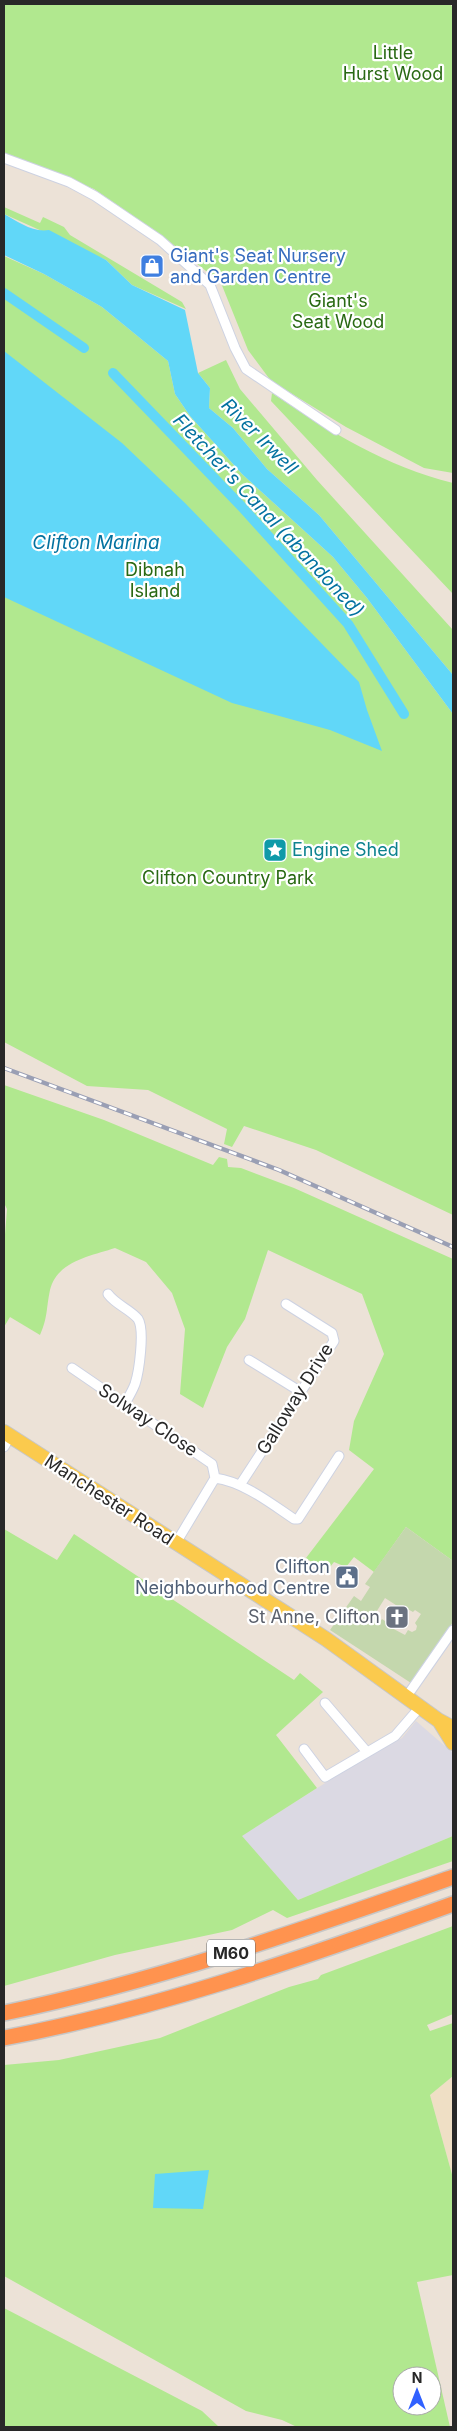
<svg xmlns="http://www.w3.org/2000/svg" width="457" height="2431" font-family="Inter,sans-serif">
<rect width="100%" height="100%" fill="#ece2d7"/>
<path fill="#dbd9e3" d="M416 1721 453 1753V1836L298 1900 241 1836 373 1753 402 1738Z"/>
<path fill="#efdfc5" d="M453 2076V2178L430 2095Z"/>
<path fill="#b1e88f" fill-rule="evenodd" d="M4 4H450L453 8V473L424 468 346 427 271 381 248 350 221 283 170 242 94 189 4 155Z
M4 207 40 223 43 217 64 227 70 235 182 302 186 309 132 285 106 260 4 214Z
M4 256 44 274 102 307 168 361 175 394 190 416 242 474 333 557 367 598 453 714V1215L316 1150 244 1126 232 1147 224 1144 227 1129 148 1090 87 1086 4 1042Z
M226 360 240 389 317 480 453 630V675L319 515 267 469 233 428 209 408 210 388 198 373Z
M272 393C329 431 387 467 453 483V594L271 401Z
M4 1085 104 1120 213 1165 219 1157 227 1159 228 1167 241 1168 294 1188 453 1259V1561L406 1527 374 1572 354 1557 346 1567 334 1562 326 1572 306 1558 374 1469 349 1450 354 1421 384 1354 362 1294 268 1250 245 1319 227 1347 203 1408 180 1394 185 1329 172 1293 146 1262 115 1248C91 1256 57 1261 50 1290 46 1309 48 1317 40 1335L10 1317 4 1327V1247L7 1209 4 1203Z
M4 1529 57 1560 74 1534 294 1680 300 1673 323 1692 276 1735 317 1788 242 1836 298 1900 453 1836V1861L287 1918 273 1910 232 1930 115 1955 4 1986Z
M453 1926V2014L427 2025 430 2031 453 2023V2076L430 2095 453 2178V2275L417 2282 450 2427H297L282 2420 246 2411 4 2276V2065L59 2060 160 2038 289 1987 318 1979 321 1975ZM402 2376H432V2406H402Z
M4 2308 202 2411 219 2427H4Z"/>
<path fill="#c4d7ad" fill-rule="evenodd" d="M406 1527 453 1561V1622L411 1683 330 1630 354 1596 361 1601 370 1587 365 1584ZM385 1598 402 1609 404 1607 413 1612 415 1610 421 1614 415 1623 417 1626 416 1630 412 1632 408 1630 405 1635 390 1627 391 1625 382 1619 380 1622 375 1619V1614Z"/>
<path fill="#61d7f8" d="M4 214C17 221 33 233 49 230L106 260 132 285 185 310 198 373 210 388 209 408 233 428 267 469 319 515 453 675V714L367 598 333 557 242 474 190 416 175 394 168 361 102 307 44 274 4 255Z
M4 351 122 443 185 503 359 682 367 710 382 751 330 730 232 703 4 597Z
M209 2170 203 2209 153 2208 155 2174Z"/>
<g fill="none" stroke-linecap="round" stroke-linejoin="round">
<path stroke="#61d7f8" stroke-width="10" d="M4 293 84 348
M113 373 242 507 348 624 404 714"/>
<g stroke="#cdd2e2" stroke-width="11">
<path id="street" d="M4 158 69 182 95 196 160 240 210 285 235 348 246 369 336 430
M108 1294C116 1305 130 1309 138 1319 145 1330 139 1372 135 1384 132 1392 128 1398 124 1405
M249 1360 301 1392
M72 1368 212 1464 215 1478
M4 1447 10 1437
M240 1485 334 1341 332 1333 286 1304
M176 1543 215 1478C244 1482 270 1503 294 1519H298L339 1456
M407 1696 453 1630
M325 1703 367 1752
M304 1749 325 1777 395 1736 420 1707"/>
</g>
<g stroke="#c7c7c7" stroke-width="16">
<path id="primary" d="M4 1432 326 1639 438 1720 453 1728
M440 1722 453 1743"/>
</g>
<g stroke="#c7c7c7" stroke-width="18">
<path id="highway" d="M4 2013C158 1981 305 1929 453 1877
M4 2038C157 2009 306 1957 453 1904"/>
</g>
<use href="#street" stroke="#fff" stroke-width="9"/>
<use href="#primary" stroke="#fbca4d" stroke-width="14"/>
<use href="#highway" stroke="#ff934f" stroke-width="15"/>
<g stroke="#9a9fb4" stroke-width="4.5">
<path id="rail" d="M4 1068 279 1170 453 1247"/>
</g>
<use href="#rail" stroke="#fff" stroke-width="2.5" stroke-dasharray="8" stroke-linecap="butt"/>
</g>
<defs>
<g id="shop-square" transform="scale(1.25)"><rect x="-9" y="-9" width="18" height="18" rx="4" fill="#3f7fe0" stroke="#fff"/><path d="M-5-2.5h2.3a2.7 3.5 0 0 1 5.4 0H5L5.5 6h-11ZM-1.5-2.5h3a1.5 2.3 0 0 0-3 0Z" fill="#fff"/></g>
<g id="sight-square" transform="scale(1.25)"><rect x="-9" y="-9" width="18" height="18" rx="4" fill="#0f9aa8" stroke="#fff"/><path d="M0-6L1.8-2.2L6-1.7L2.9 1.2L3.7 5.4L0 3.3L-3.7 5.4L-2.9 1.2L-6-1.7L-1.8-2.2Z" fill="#fff"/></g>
<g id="civic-square" transform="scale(1.25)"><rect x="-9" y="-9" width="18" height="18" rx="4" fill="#5c6f8a" stroke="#fff"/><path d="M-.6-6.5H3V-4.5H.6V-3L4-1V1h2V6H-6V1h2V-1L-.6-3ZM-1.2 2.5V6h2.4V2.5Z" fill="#fff"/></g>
<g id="church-square" transform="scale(1.25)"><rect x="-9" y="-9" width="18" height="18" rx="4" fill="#6b7280" stroke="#fff"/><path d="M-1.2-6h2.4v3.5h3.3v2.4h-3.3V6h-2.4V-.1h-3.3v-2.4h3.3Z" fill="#fff"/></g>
</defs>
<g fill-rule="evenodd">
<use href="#shop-square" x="152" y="266"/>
<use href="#sight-square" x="275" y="850"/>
<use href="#civic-square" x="347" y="1577"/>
<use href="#church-square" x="397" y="1617"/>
</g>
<g text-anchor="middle" stroke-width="4.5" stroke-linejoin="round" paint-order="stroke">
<rect fill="#fff" stroke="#686868" stroke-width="1" x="207" y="1939.5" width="48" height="27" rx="4"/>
<g font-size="16" font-weight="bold" fill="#282828">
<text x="231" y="1959">M60</text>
</g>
<g font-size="18" fill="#296913" stroke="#fff">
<text x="393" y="59">Little<tspan x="393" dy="21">Hurst Wood</tspan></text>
<text x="338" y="307">Giant's<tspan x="338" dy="21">Seat Wood</tspan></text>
<text x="155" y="576">Dibnah<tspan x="155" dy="21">Island</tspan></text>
<text x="228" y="884">Clifton Country Park</text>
</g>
<g font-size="18" fill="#366cbe" stroke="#fff" text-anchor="start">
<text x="170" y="262">Giant's Seat Nursery<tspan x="170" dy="21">and Garden Centre</tspan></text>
</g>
<g font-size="18" fill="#0d838f" stroke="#fff" text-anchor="start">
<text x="292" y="856">Engine Shed</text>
</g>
<g font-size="18" fill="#282828" stroke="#fff">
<text transform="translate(295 1399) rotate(-58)" y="6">Galloway Drive</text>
<text transform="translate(148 1420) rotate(34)" y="6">Solway Close</text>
<text transform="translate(109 1500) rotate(33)" y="6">Manchester Road</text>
</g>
<g font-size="18" fill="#4e5e75" stroke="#fff" text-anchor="end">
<text x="330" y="1573">Clifton<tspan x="330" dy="21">Neighbourhood Centre</tspan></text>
</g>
<g font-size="18" fill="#5b616d" stroke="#fff" text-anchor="end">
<text x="380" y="1623">St Anne, Clifton</text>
</g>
<g font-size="19" font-style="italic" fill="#0372a0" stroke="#fff">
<text transform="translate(260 436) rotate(45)" y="7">River Irwell</text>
<text transform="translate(269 515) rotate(47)" y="7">Fletcher's Canal (abandoned)</text>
<text x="96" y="549">Clifton Marina</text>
</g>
</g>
<rect width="457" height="2431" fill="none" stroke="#282828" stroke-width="10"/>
<g transform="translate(417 2391)"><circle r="24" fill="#ffffff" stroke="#a9a9a9"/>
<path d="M0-4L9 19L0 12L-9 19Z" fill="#3161ff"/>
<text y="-8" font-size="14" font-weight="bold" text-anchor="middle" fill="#282828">N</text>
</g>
</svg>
